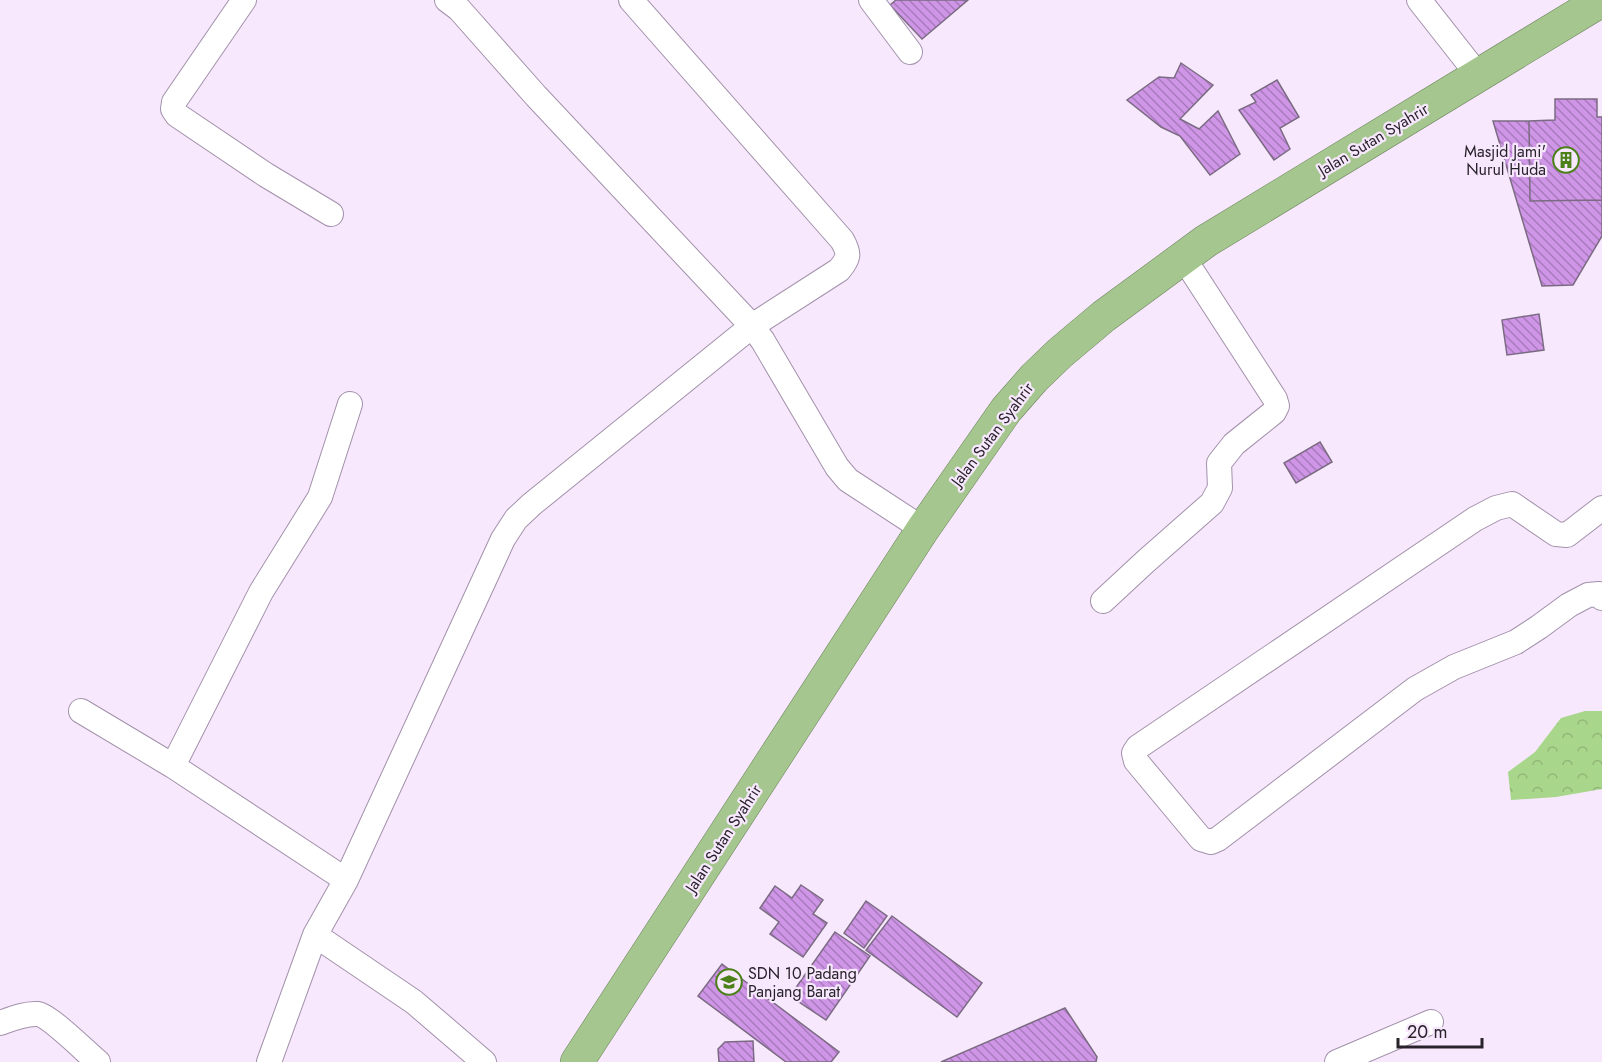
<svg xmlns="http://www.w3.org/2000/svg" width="1602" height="1062" font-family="Jost,sans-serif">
<defs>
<pattern id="forest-crowns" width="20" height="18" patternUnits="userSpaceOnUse" patternTransform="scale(1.5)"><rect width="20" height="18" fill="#a8d68b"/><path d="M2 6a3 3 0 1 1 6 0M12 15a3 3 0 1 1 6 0" fill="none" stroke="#91b778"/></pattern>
<pattern id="building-back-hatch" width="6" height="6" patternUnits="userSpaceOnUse" patternTransform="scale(1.5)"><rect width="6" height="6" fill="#cf96e8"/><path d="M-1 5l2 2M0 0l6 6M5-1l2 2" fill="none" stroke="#a87abc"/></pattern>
</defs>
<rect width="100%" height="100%" fill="#f7e8fd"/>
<path fill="url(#forest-crowns)" d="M1585 711H1602V789L1556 797 1511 800 1508 772 1535 752 1561 718Z"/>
<path fill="url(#building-back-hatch)" stroke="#7b6b82" stroke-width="1.5" d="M896 0H968L922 39 890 5Z
M1181 63 1213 85 1180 119 1199 129 1218 111 1240 154 1210 175 1180 136 1161 127 1127 100 1159 77 1174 78Z
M1277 80 1299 117 1280 128 1290 149 1274 160 1239 110 1256 102 1251 95Z
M1555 99H1597V117H1602V200L1530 201 1529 121 1555 120Z
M1493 121H1529L1530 201 1602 200V236L1573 285 1542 286Z
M1539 314 1544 350 1507 355 1502 320Z
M1320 442 1332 462 1296 483 1284 463Z
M801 885 823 900 813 914 827 923 803 957 770 934 779 922 760 908 775 886 792 898Z
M866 901 887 916 864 948 844 933Z
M892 916 982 983 957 1017 866 950Z
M835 932 870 956 826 1020 790 996Z
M722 964 839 1052 831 1062H786L698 996Z
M1065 1008 1097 1057 1096 1062H941Z
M753 1041 754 1062H719L718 1049 725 1042Z"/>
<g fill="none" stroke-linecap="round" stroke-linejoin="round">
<g stroke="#a291aa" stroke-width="26">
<path id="minor" d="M244 0 174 102 173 109 177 115 266 175 331 214
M447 0 459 9 536 96 752 326 763 341 837 467 848 480 923 529
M871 0 910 52
M1419 0 1478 75
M1602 508 1567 535 1556 534 1512 504 1496 508 1475 519 1138 747 1134 753 1136 761 1201 839 1211 842 1218 839 1415 689 1454 667 1516 642 1539 627 1569 605 1588 595 1599 594 1602 598
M1103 601 1145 562 1212 503 1220 488 1219 463 1234 444 1274 412 1277 406 1275 399 1183 257
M81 711 173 766 346 880
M173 766 261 592 320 497 350 404
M315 935 414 1002 484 1062
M0 1023C11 1019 25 1013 38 1014 50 1016 86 1052 98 1062
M269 1062 315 935 346 880 503 539 516 519 532 504 752 326 839 270C849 258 850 254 842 240L631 0
M1337 1062 1431 1022"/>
</g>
<g stroke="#6b845a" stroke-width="34">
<path id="trunk" d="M577 1062 923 529 1006 410 1034 378 1060 353 1104 316 1206 241 1602 0"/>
</g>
<use href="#minor" stroke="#fff" stroke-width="24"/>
<use href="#trunk" stroke="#a6c690" stroke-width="33"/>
</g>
<defs>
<g id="building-ring" transform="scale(1.35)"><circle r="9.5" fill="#f7e8fd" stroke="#4b8118" stroke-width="1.5"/><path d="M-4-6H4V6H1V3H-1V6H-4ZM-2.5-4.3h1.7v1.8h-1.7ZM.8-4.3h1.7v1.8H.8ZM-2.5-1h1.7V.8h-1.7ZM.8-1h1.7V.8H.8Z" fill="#4b8118"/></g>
<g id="school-ring" transform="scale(1.35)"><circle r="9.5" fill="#f7e8fd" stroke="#4b8118" stroke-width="1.5"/><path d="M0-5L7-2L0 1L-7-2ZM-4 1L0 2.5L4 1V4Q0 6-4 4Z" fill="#4b8118"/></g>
</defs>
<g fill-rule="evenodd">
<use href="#building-ring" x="1566" y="160"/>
<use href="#school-ring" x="729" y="982"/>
</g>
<g text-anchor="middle" stroke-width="4.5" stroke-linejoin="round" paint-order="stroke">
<g font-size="16" fill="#28222b" stroke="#f7e8fd">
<text transform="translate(1373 139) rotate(-31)" y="6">Jalan Sutan Syahrir</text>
<text transform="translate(992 434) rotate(-53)" y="6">Jalan Sutan Syahrir</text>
<text transform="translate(723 838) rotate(-57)" y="6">Jalan Sutan Syahrir</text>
</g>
<g font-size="16" fill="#28222b" stroke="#f7e8fd" text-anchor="end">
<text x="1546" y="157">Masjid Jami'<tspan x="1546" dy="18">Nurul Huda</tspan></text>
<text x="748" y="979" text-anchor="start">SDN 10 Padang<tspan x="748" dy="18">Panjang Barat</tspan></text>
</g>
</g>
<path d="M1398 1038v9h84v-9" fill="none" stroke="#28222b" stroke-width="3"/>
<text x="1407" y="1038" font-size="18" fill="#28222b" stroke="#f7e8fd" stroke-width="4.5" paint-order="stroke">20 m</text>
</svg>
